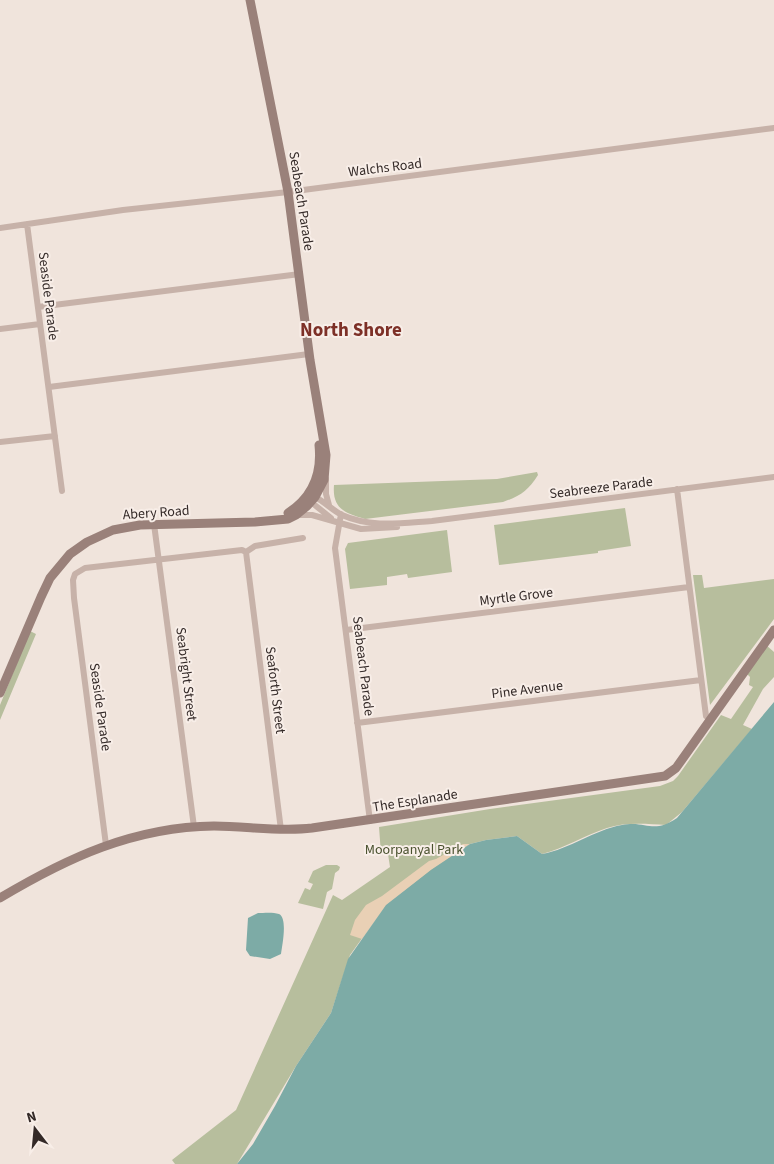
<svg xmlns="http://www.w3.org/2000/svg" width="774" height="1164" font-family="'Source Sans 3',sans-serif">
<rect width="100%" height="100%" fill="#f0e4dc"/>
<path fill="#b7be9d" d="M537 472 538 475C528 491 520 496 503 502L365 519C345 513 332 509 334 485L497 479Z
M625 508 631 546 598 551V553L499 565 494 525Z
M447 530 452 572 408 578 407 574 387 577V585L350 589 345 549 348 543Z
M693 575H702L704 588 774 579V619L710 705Z
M30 631 36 634 0 720V705Z
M766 645 774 652V677L763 689 743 725 752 729 682 812 666 825C646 824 626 822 607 828 585 835 565 848 542 854L517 836 486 840 470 844 386 905 350 955 331 1013 296 1066 237 1164H175L172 1160 236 1110 333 895 342 900 390 867 388 854H381L379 827 490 809 660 786 673 781 678 776 721 715 731 719 753 687 749 685 750 677 746 673Z
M326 865H337L340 867 339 870 335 873 332 889 327 892 323 909 298 903 305 888 310 890 313 884 308 882 313 871Z"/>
<path fill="#e9d0b5" d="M463 844H470L431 870 386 906 362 939 350 935 355 920 366 905 382 896 429 861 436 859Z"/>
<path fill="#7daba6" d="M774 702V1164H237L253 1144 275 1106 296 1066 331 1013 348 959 386 905 431 870 470 844 486 840 517 836 542 854C570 849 594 830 622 825 647 820 652 835 677 818Z
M258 913C264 913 273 912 279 914 288 918 282 946 281 954L270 959 250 956 246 950 248 918Z"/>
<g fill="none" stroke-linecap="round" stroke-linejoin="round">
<path stroke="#c7b2a9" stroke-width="6" d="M27 224 62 491
M0 228 123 210 288 192 774 128
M38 307 300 274
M0 329 40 324
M49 387 309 354
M0 442 55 436
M326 479V494L329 505
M677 489 706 716 710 719
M315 497C325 502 332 510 342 515 371 528 401 523 432 521L774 477
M311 502 331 518
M341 514 335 548 370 821
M297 515H312L361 529 397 527
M154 524 194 827
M246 552 281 830
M346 630 689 587
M357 723 701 680
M106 845 74 598 73 580 75 574 85 568 242 550 246 552 255 546 303 538"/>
<path stroke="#9a817a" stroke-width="9" d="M288 513C313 497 322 473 319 445
M0 693 41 597 50 578 70 554 87 542 113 530 140 525 255 522 288 519 296 515 307 506 315 497 324 480 326 455 310 360 288 192 250 0
M0 898C67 858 133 827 214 826 247 826 279 832 312 828L665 776 676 768 774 630"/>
</g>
<g text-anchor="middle" stroke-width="4" stroke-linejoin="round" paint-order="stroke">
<g font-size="14" fill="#342a28" stroke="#f8eee8">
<text transform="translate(385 167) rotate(-7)" y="5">Walchs Road</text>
<text transform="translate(302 201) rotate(81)" y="5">Seabeach Parade</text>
<text transform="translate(49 296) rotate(83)" y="5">Seaside Parade</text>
<text transform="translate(601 487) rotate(-7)" y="5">Seabreeze Parade</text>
<text transform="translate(156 512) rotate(-4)" y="5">Abery Road</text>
<text transform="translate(516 596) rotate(-7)" y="5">Myrtle Grove</text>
<text transform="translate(364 666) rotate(83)" y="5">Seabeach Parade</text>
<text transform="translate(187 674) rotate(83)" y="5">Seabright Street</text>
<text transform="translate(527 689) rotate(-7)" y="5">Pine Avenue</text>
<text transform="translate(276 690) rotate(83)" y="5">Seaforth Street</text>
<text transform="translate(101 707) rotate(82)" y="5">Seaside Parade</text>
<text transform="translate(415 800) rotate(-9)" y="5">The Esplanade</text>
</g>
<g font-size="14" fill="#49512e" stroke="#f8eee8">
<text x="414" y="854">Moorpanyal Park</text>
</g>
<g font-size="19" font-weight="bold" fill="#7d3027" stroke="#f8eee8">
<text x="351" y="336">North Shore</text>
</g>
</g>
<g transform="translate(35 1129) rotate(344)" stroke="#f8eee8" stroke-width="4" paint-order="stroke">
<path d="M0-4L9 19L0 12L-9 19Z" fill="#342a28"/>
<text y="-8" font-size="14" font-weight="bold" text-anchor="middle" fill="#342a28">N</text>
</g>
</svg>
